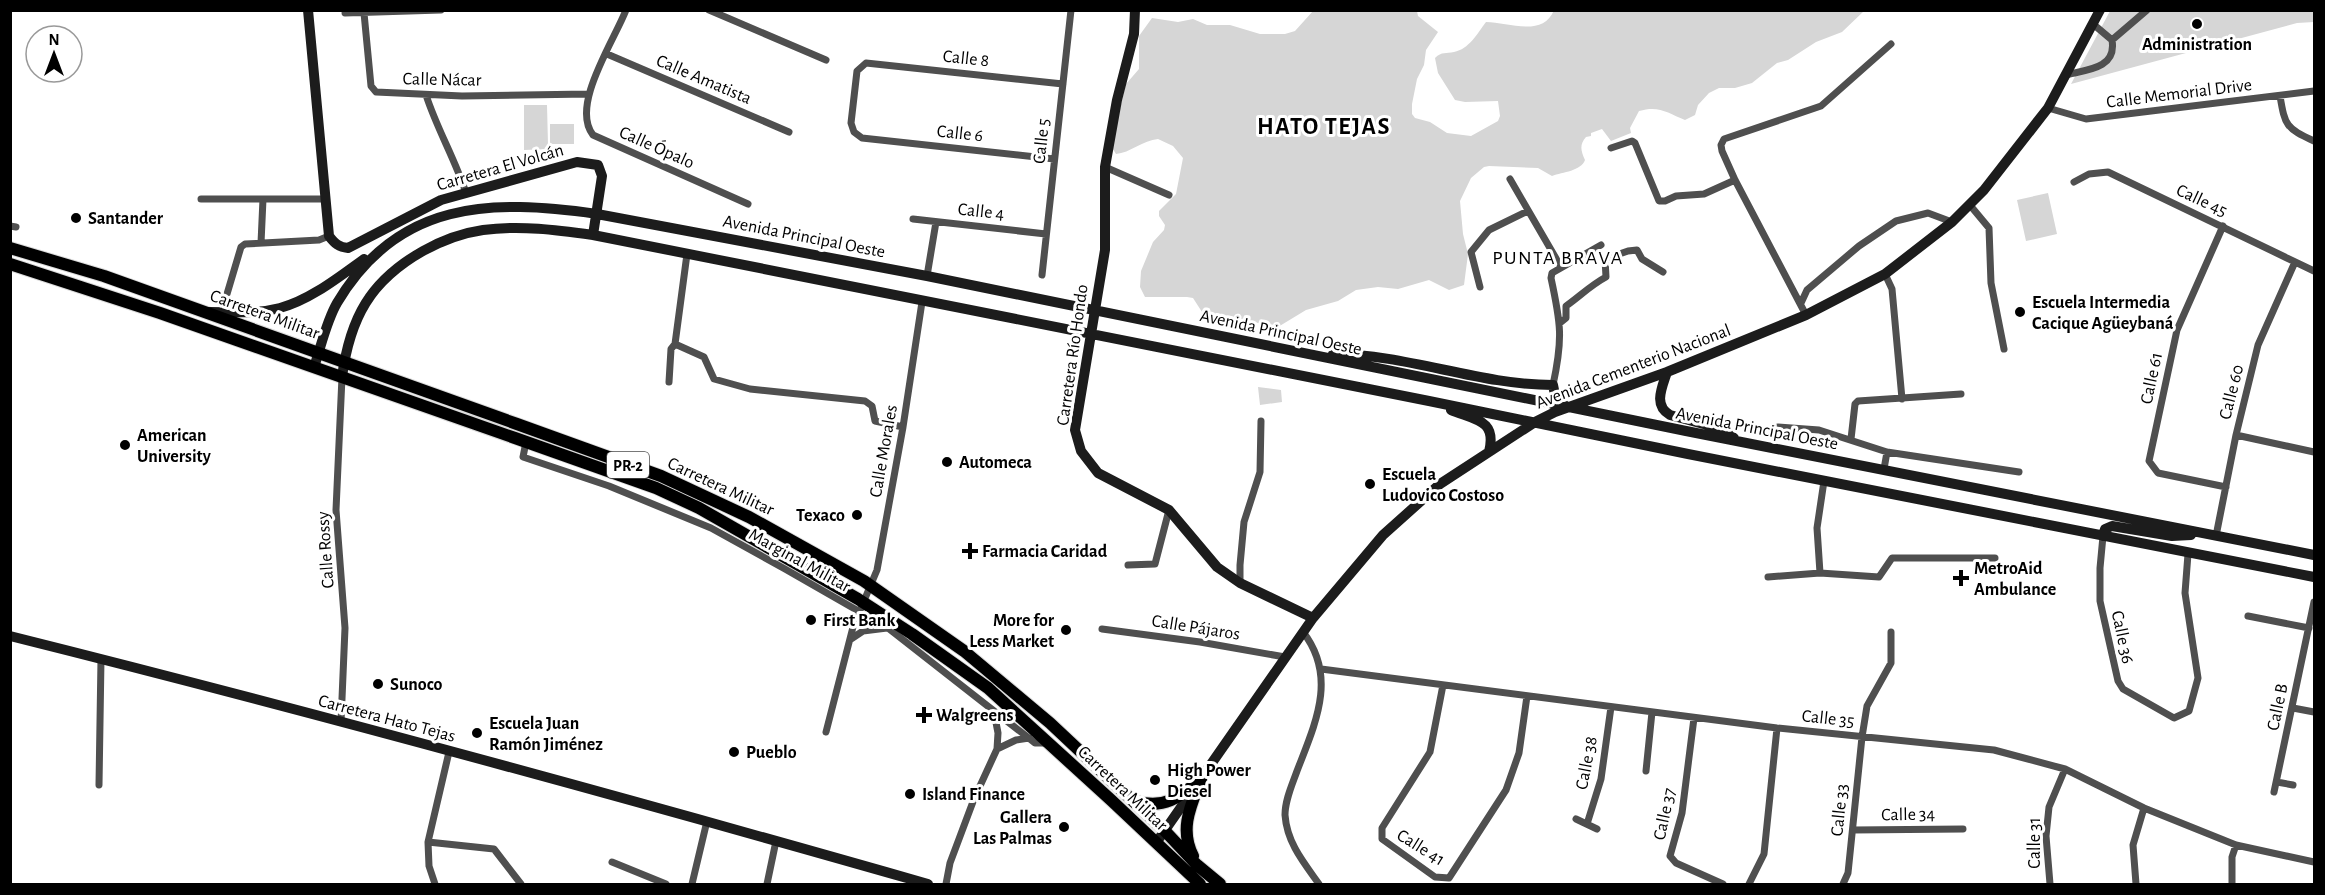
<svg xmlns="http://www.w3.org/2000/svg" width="2325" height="895" font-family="'Alegreya Sans',sans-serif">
<rect width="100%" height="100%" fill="#fff"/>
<path fill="#d6d6d6" d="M1554 10 1864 11 1842 32 1816 42 1788 60 1777 63 1752 83 1735 88H1719L1709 93 1698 105 1695 115 1685 120C1668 113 1659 105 1639 111L1630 128 1631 133 1611 141 1602 129 1591 133V136L1586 137C1579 145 1581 151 1585 160 1581 171 1563 172 1552 176L1538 168 1489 166 1484 167 1471 178 1460 201 1463 234 1468 254 1464 285 1449 290 1429 280 1398 289 1378 287 1356 290 1338 301 1306 310 1278 327 1202 312 1193 298 1187 297H1145L1140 287 1141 271 1153 242 1164 230 1165 225 1159 216V211L1176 194 1183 158 1173 146 1158 139C1143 140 1130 153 1116 154L1111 146 1126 84 1139 69V36L1152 18 1178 22 1193 19 1207 25H1230L1260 34H1285L1295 31 1313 11H1417L1418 16 1438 32 1426 50 1424 65 1417 79 1412 104V114L1415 118 1430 122 1447 133 1471 136 1498 121 1500 116 1498 101 1465 102 1455 100 1438 73 1435 58C1442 51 1446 54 1454 52 1469 49 1477 34 1486 22 1508 22 1543 38 1554 10Z
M2110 11H2314V22L2297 23 2071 84Z
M524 105H547L548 145 550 149 524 150Z
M550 124H574V144H550Z
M2048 193 2057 234 2026 241 2017 200Z
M1258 387 1281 390 1282 402 1260 405Z"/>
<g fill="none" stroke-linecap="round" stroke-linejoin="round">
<g stroke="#dbdbdb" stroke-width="14">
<path id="primary" d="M10 248 104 276 517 424 661 476 749 517 864 581 964 651 1050 723 1165 831 1197 865 1220 884
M10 264 160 313 515 438 656 488 699 508 858 599 912 634 988 688 1111 800 1200 884
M1136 801C1163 810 1180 797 1200 780
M1193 856C1179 829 1191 805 1201 779"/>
</g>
<path stroke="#4f4f4f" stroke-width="7" d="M626 10C614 41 570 106 593 135L748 204
M709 10 826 60
M345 13 441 10
M364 13 371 86 376 92 462 96 588 94
M2093 24 2112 40
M607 54 789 132
M2065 75C2086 70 2117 69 2112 40L2147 10
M426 95C437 129 455 159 466 193
M2280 96C2285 126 2286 128 2314 141
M2048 108 2086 119 2314 91
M1611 148 1632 141 1635 143 1659 201H1665L1676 196 1704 194 1735 180
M1054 159 862 138 854 132 851 123 857 71 866 63 1063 84
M1105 167 1169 195
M1510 179 1561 267
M2074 182 2089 174 2108 172 2314 271
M201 199H325
M1969 204 1989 228 1991 283 2004 349
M913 219 1046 234
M10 226 16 227
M2223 226 2177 330 2149 461 2158 473 2226 487
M261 243 263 199
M1885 274 1892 289 1902 399
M1042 275 1071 10
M927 276 936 222
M1480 287 1471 252 1489 230 1528 211
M227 294 241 247 245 244 319 240 329 236
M1801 303 1807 290 1859 246 1896 221 1928 213 1952 222
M1806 315 1735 180 1722 151 1721 145 1724 139 1821 106 1891 44
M1561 322 1566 318V306C1580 296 1591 285 1606 277L1605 259 1628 251 1637 250 1642 259 1663 272
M675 344 704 357 714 379 750 389 865 401 872 406 875 421 903 427
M669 382 671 349 675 344 687 254
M1553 385C1563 339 1561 324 1551 278L1552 273 1601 245
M1778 427 1819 430 1887 452 2019 472
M2236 435 2314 452
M1851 439 1855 404 1858 401 1961 394
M526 442 523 457 609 486 711 528 785 569 888 628 1035 743H1047
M1884 469 1887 452
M2103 536 2100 568V601L2118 681 2123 689 2174 718 2189 711 2198 678 2185 593 2188 554
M2216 536 2236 435 2258 345 2295 262
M1128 565 1155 564 1169 510
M1820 573 1817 528 1824 481
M1768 577 1820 573 1879 577 1892 558H1995
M1240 583V565L1244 522 1260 472 1261 421
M2248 616 2309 628
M1102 629 1200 642 1285 657
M1303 632C1338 677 1315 724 1297 771 1292 785 1285 800 1285 815 1287 843 1304 863 1319 884
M851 639 863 631 887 628
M1321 669 1777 728 1994 750 2065 769 2144 808 2236 845 2314 862
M1443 685 1430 752 1382 828V839L1435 877 1449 878 1506 790 1519 753 1527 696
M2293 708 2314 712
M1694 718 1682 813 1670 856 1676 863 1723 884
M341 722 345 628 336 510 342 377
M826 732 853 627 877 570 903 427 922 302
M997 749 1016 740 1029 738
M1646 771 1652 712
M2277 782 2293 785
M99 785 101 659
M2274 792 2314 602
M1576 819 1597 829
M1587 824 1601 779 1611 707
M1853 830 1963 829
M428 842 494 849 521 884
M612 862 666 884
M435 884 429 866 428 842 449 752
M692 884 707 821
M767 884 776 841
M946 884 950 863 974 799 997 749 998 733 994 712
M1749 884 1764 854 1777 728
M1843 884 1848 873 1862 737 1867 706 1891 663V632
M2050 884 2046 836 2049 807 2065 769
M2136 884 2133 845 2144 808
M2232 884V857L2236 845"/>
<path stroke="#1c1c1c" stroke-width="10" d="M308 10 329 236C335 244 339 247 348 248L441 200 577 162 598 165 602 176 593 235
M1135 10 1134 34 1117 100 1105 167V250L1075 430 1081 451 1098 473 1169 510 1217 567 1240 583 1313 618
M210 312C234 312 257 314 280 308 310 300 339 277 364 259
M1333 354C1408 354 1478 385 1553 385L1555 395 1566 407
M314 367C321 347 326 322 337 303 398 200 491 199 597 214L927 276 1686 431 2314 555
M1667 372C1662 388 1653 405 1670 415L1722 429 1734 438
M342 377C350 318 370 281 423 251 441 241 462 233 483 230 520 225 557 230 593 235L1429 401 1688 454 2314 577
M1451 410C1476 420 1497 420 1489 452
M2103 536 2105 529 2112 526 2172 536 2191 535
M10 636C318 713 623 797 928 884
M1156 843 1313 618 1383 535 1440 484 1535 422 1555 412 1667 372 1806 315 1885 274 1952 222 1984 190 2048 108 2100 10"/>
<use href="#primary" stroke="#000" stroke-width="12"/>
</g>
<g fill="#000" stroke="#fff" stroke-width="2">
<circle cx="2197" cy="24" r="6"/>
<circle cx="76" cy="218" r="6"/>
<circle cx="2020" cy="312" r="6"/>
<circle cx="125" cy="445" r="6"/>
<circle cx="947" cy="462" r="6"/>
<circle cx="1370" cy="484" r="6"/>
<circle cx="857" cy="515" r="6"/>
<path d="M967 542h6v6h6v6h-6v6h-6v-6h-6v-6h6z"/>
<path d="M1958 569h6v6h6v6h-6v6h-6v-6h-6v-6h6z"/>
<circle cx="811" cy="620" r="6"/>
<circle cx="1066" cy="630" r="6"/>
<circle cx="378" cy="684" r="6"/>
<path d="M921 706h6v6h6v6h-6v6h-6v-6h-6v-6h6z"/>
<circle cx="477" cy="733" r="6"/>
<circle cx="734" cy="752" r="6"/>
<circle cx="1155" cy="780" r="6"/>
<circle cx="910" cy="794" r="6"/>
<circle cx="1064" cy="827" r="6"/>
</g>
<g text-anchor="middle" stroke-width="6" stroke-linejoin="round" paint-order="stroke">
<rect fill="#fff" stroke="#4c4c4c" stroke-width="1.5" x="607" y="452" width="42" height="26" rx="4.5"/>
<g font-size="16" font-weight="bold" fill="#000">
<text x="628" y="471">PR-2</text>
</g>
<g font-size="18" font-weight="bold" fill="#000" stroke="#fff" text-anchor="start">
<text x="2197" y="50" text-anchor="middle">Administration</text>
<text x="88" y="224">Santander</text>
<text x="2032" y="308">Escuela Intermedia<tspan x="2032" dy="21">Cacique Agüeybaná</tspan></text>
<text x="137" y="441">American<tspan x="137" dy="21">University</tspan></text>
<text x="959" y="468">Automeca</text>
<text x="1382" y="480">Escuela<tspan x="1382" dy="21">Ludovico Costoso</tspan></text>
<text x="845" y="521" text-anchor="end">Texaco</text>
<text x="982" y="557">Farmacia Caridad</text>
<text x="1974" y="574">MetroAid<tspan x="1974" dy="21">Ambulance</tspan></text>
<text x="823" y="626">First Bank</text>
<text x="1054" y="626" text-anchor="end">More for<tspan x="1054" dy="21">Less Market</tspan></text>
<text x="390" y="690">Sunoco</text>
<text x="936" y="721">Walgreens</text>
<text x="489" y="729">Escuela Juan<tspan x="489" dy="21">Ramón Jiménez</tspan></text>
<text x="746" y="758">Pueblo</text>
<text x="1167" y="776">High Power<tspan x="1167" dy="21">Diesel</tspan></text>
<text x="922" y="800">Island Finance</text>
<text x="1052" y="823" text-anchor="end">Gallera<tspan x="1052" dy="21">Las Palmas</tspan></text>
</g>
<g font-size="18" fill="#000" stroke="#fff">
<text transform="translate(966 58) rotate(6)" y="6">Calle 8</text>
<text transform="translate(442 79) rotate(1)" y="6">Calle Nácar</text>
<text transform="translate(704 79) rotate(23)" y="6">Calle Amatista</text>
<text transform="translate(2179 93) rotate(-7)" y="6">Calle Memorial Drive</text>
<text transform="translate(960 133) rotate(6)" y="6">Calle 6</text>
<text transform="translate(1041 141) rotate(-84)" y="6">Calle 5</text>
<text transform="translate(657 147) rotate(24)" y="6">Calle Ópalo</text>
<text transform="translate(500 167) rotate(-16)" y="6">Carretera El Volcán</text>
<text transform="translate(2202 200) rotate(25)" y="6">Calle 45</text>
<text transform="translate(981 211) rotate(6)" y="6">Calle 4</text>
<text transform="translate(804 236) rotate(11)" y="6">Avenida Principal Oeste</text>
<text transform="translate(265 314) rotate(20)" y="6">Carretera Militar</text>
<text transform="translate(1281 332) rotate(12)" y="6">Avenida Principal Oeste</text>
<text transform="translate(1072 355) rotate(-82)" y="6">Carretera Río Hondo</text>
<text transform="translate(1633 366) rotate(-21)" y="6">Avenida Cementerio Nacional</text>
<text transform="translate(2151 378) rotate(-78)" y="6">Calle 61</text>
<text transform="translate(2231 392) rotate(-76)" y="6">Calle 60</text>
<text transform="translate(1757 428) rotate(11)" y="6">Avenida Principal Oeste</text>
<text transform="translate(883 451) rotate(-80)" y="6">Calle Morales</text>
<text transform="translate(721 486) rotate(25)" y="6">Carretera Militar</text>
<text transform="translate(325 550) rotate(-94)" y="6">Calle Rossy</text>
<text transform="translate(800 560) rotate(29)" y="6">Marginal Militar</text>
<text transform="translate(1196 627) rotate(9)" y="6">Calle Pájaros</text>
<text transform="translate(2123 637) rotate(78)" y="6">Calle 36</text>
<text transform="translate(2277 707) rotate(-78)" y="6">Calle B</text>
<text transform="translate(387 718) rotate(15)" y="6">Carretera Hato Tejas</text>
<text transform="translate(1828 718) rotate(6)" y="6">Calle 35</text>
<text transform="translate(1586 763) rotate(-79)" y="6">Calle 38</text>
<text transform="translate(1123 788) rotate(43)" y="6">Carretera Militar</text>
<text transform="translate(1839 810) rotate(-84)" y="6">Calle 33</text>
<text transform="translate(1664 814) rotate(-78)" y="6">Calle 37</text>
<text transform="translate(1908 814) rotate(-1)" y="6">Calle 34</text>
<text transform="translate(2034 843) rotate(-90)" y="6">Calle 31</text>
<text transform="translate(1421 847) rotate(32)" y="6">Calle 41</text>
</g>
<g font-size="20" letter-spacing="1.5" fill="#000" stroke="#fff">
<text x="1558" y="264">PUNTA BRAVA</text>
</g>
<g font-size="24" font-weight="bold" letter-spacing="1.5" fill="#000" stroke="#fff">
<text x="1324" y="134">HATO TEJAS</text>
</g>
</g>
<rect width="2325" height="895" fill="none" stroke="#000000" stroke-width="24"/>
<g transform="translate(54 54)"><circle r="28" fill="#ffffff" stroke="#999999" stroke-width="1.5"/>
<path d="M0-4.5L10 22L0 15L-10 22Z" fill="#000000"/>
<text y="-9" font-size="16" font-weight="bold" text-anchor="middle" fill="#000000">N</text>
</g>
</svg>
